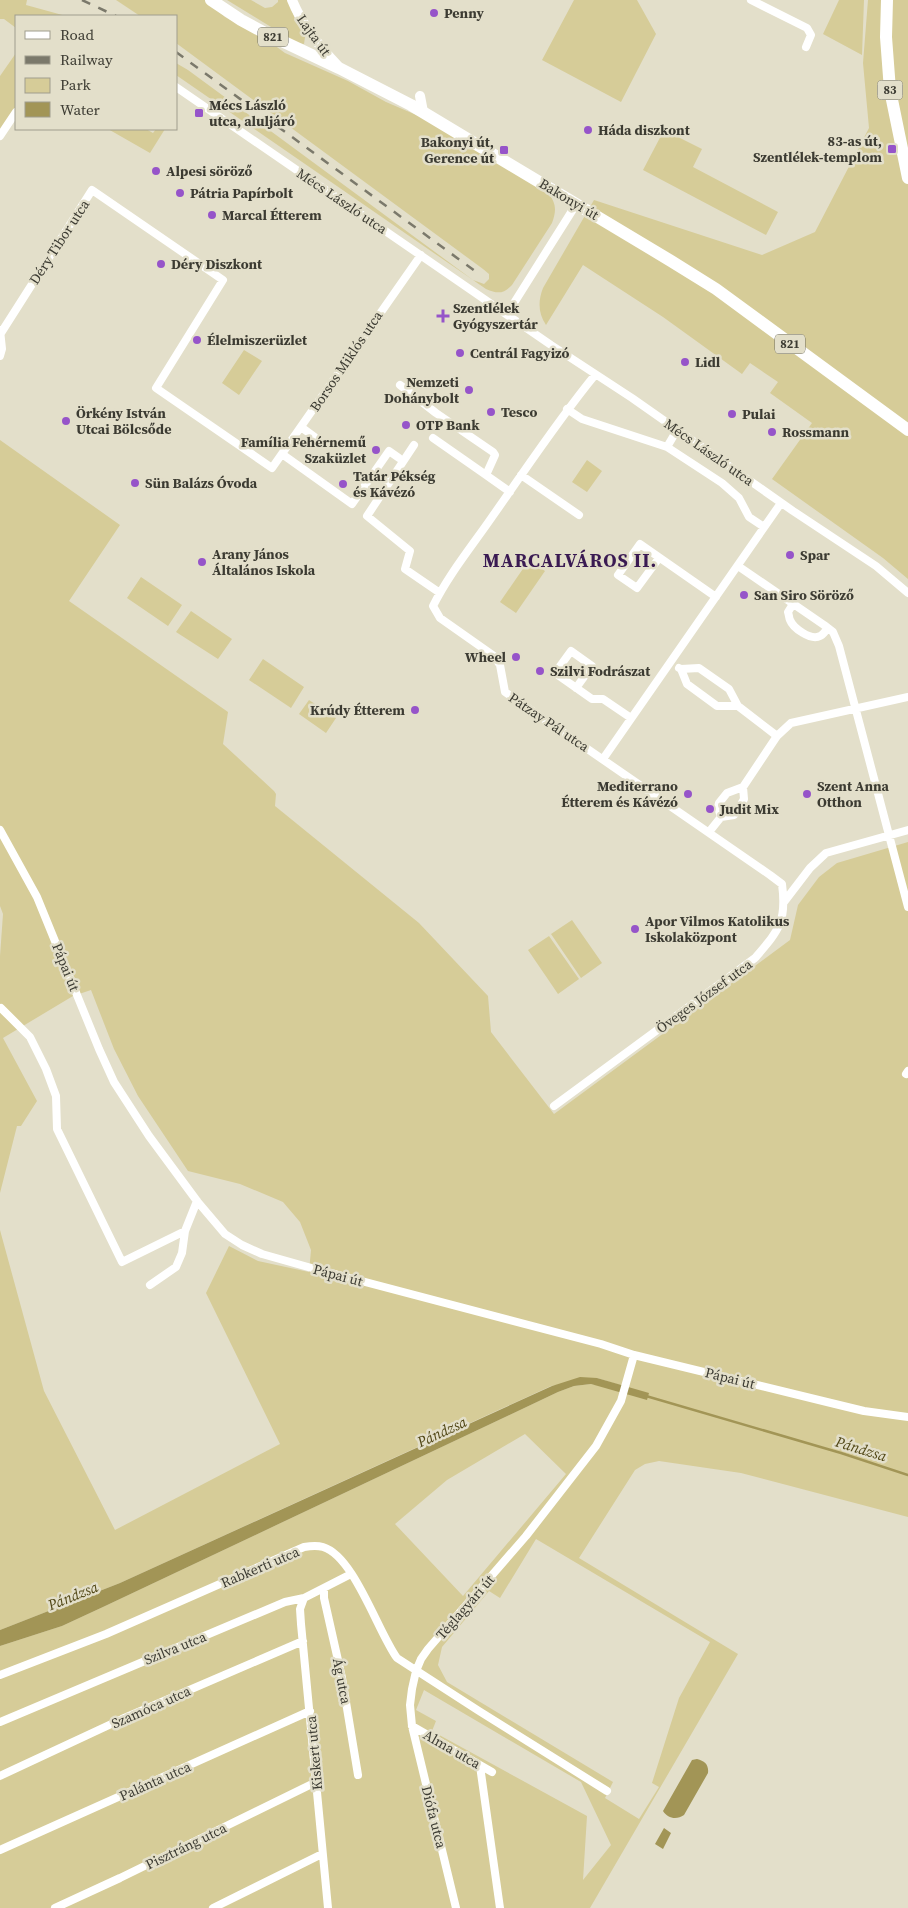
<svg xmlns="http://www.w3.org/2000/svg" width="908" height="1908" font-family="'Source Serif 4',serif">
<rect width="100%" height="100%" fill="#e3dfca"/>
<path fill="#d6cc98" fill-rule="evenodd" d="M0 0H27L26 5 66 16H16V28L4 19H0Z
M116 0H205L225 17 266 39 285 53 348 81 386 102 428 120 547 192C556 202 557 210 552 223L512 285C503 294 498 294 486 289L176 75V63L188 70 473 280 484 284 489 279V274L483 269 176 43V16H140Z
M227 0H251L265 8 272 7 278 2V0H288L297 24 305 37 304 44 297 43Z
M574 0H637L656 34 621 102 542 60Z
M839 0H864L862 55 823 34Z
M868 0H908V579L883 558 772 479 812 423 770 393 778 382 750 363 742 374 663 317 583 265 546 325C538 313 538 301 543 288L594 200 762 255 815 232 869 128 863 63Z
M16 53V107L0 132V76Z
M108 129H146L153 133 156 129H165L150 153Z
M664 130 702 149 693 167 778 212 766 235 643 170Z
M244 350 262 361 239 395 222 383Z
M0 440 120 525 69 601 228 712 223 744 274 791 276 794 275 806 419 923 488 996 491 1032 554 1114 790 940 798 905 819 877 837 863 908 842V1517L741 1473 659 1461 645 1464 635 1470 579 1558 738 1654 590 1908H0V1646L62 1626 103 1607 558 1392 574 1386 591 1384 649 1394 597 1378 551 1386 120 1583 0 1630V1230L44 1391 115 1530 280 1444 206 1293 229 1246 258 1261 309 1272 311 1250 300 1222 283 1202 240 1184 188 1171 138 1096 114 1049 91 990 73 996 3 1038 37 1101 21 1126H17L0 1193V956L3 914 0 906ZM525 1434 566 1474 463 1596 395 1524 447 1480ZM536 1539 710 1642 679 1698 652 1783 659 1787 639 1819 605 1798 613 1782 447 1682 438 1665 442 1647 489 1591 500 1598ZM424 1690 581 1782 611 1845 583 1880 587 1816 432 1731 436 1721 416 1710Z
M587 460 602 471 587 492 572 482Z
M529 560 545 571 516 613 500 602Z
M141 577 182 605 168 626 127 598Z
M191 611 232 639 218 659 176 632Z
M263 659 304 687 291 708 249 680Z
M309 700 336 718 326 733 299 714Z
M572 920 602 963 581 978 551 934Z
M549 936 579 979 558 994 528 950Z"/>
<path fill="#a29556" d="M580 1377 597 1378 649 1393 647 1400 591 1384 574 1386 558 1392 103 1607 62 1626 0 1646V1630L120 1583 552 1386Z
M697 1759C705 1761 709 1765 708 1773L684 1815C677 1820 668 1819 663 1811L692 1760Z
M664 1828 671 1833 663 1849 655 1844Z"/>
<g fill="none" stroke-linecap="round" stroke-linejoin="round">
<path stroke="#a29556" stroke-width="2.5" d="M646 1396 841 1453 908 1475"/>
<path stroke="#fff" stroke-width="8" d="M751 0 807 28 811 35 806 47
M176 87 551 345 632 398 793 511 876 566 908 593
M0 136 16 112
M507 314 577 203
M0 330 2 349 0 356
M1 333 92 190 223 280 156 388 272 468 421 255
M400 385 436 413 493 452 495 455 486 475 510 492
M567 409 582 419 667 447 722 483 739 498 749 517 764 527
M301 427 320 441
M433 438 486 475
M414 445 367 516 410 551 405 569 440 593
M667 447 677 430
M282 454 352 504 389 451 399 458
M521 475 579 515
M659 558 637 588 618 575 640 544 716 597
M738 566 824 625 833 632 839 646 908 907
M793 604 788 612C789 615 789 618 790 620 793 628 811 641 820 636 823 635 826 630 828 628
M679 668 681 669 687 684 717 706H738
M681 669 699 668 729 689 738 706 777 736
M576 688 592 666 571 651 555 673 592 699H603L631 718
M603 759 781 503
M721 817 718 807 719 803 727 793 743 787 777 736 791 723 908 697
M0 830 37 897 99 1049 114 1082 149 1136 197 1201 225 1234 242 1245 262 1254 308 1267 601 1344 634 1355 831 1403 864 1411 908 1417
M709 832 721 817 734 815 738 810 744 799 743 787
M784 902 810 868 826 853 908 830
M1 1008 30 1037 46 1069 56 1096 57 1129 122 1262 185 1231
M906 1074 908 1071
M554 1106 755 958C779 930 787 922 782 884L770 875 505 692 500 665 494 656 440 618 433 606C449 574 472 546 492 517 526 469 558 420 595 375
M150 1285 176 1267 182 1253 185 1231 197 1201
M324 1588V1598L342 1678 358 1775
M304 1598 300 1609 301 1624 328 1908
M0 1675 106 1634 304 1547C310 1546 316 1545 323 1547 354 1556 378 1632 397 1658L479 1711 607 1791
M0 1722 285 1602 304 1598 351 1574
M412 1726 492 1772
M480 1766 500 1908
M0 1776 122 1719 303 1641
M0 1850 310 1711
M55 1908 120 1878 316 1782
M213 1908 322 1854
M456 1908 412 1726 410 1705 412 1689 416 1671 421 1659 428 1649 526 1536 596 1446 621 1401 634 1355"/>
<path stroke="#fff" stroke-width="10" d="M292 0C302 25 318 45 337 65
M420 96 423 112"/>
<path stroke="#fff" stroke-width="12" d="M211 0 241 20 265 33 339 68 411 105 671 261 716 289 908 430
M887 0 886 37 890 90 908 178"/>
<path stroke="#7b796b" stroke-width="2.5" stroke-dasharray="9 9" stroke-linecap="butt" d="M82 0 116 16
M176 52 479 274"/>
</g>
<g fill="#9654c9" stroke="#e3dfca" stroke-width="2">
<circle cx="434" cy="13" r="5"/>
<rect x="194" y="108" width="10" height="10" rx="2.5"/>
<circle cx="588" cy="130" r="5"/>
<rect x="887" y="144" width="10" height="10" rx="2.5"/>
<rect x="499" y="145" width="10" height="10" rx="2.5"/>
<circle cx="156" cy="171" r="5"/>
<circle cx="180" cy="193" r="5"/>
<circle cx="212" cy="215" r="5"/>
<circle cx="161" cy="264" r="5"/>
<path d="M440.5 308.5h5v5h5v5h-5v5h-5v-5h-5v-5h5z"/>
<circle cx="197" cy="340" r="5"/>
<circle cx="460" cy="353" r="5"/>
<circle cx="685" cy="362" r="5"/>
<circle cx="469" cy="390" r="5"/>
<circle cx="491" cy="412" r="5"/>
<circle cx="732" cy="414" r="5"/>
<circle cx="66" cy="421" r="5"/>
<circle cx="406" cy="425" r="5"/>
<circle cx="772" cy="432" r="5"/>
<circle cx="376" cy="450" r="5"/>
<circle cx="135" cy="483" r="5"/>
<circle cx="343" cy="484" r="5"/>
<circle cx="790" cy="555" r="5"/>
<circle cx="202" cy="562" r="5"/>
<circle cx="744" cy="595" r="5"/>
<circle cx="516" cy="657" r="5"/>
<circle cx="540" cy="671" r="5"/>
<circle cx="415" cy="710" r="5"/>
<circle cx="688" cy="794" r="5"/>
<circle cx="807" cy="794" r="5"/>
<circle cx="710" cy="809" r="5"/>
<circle cx="635" cy="929" r="5"/>
</g>
<g text-anchor="middle" stroke-width="5" stroke-linejoin="round" paint-order="stroke">
<g fill="#e3dfca" stroke="#6e6c60" stroke-width="1">
<rect x="258" y="27.5" width="30" height="19" rx="4"/>
<rect x="877.5" y="80.5" width="25" height="19" rx="4"/>
<rect x="775" y="334.5" width="30" height="19" rx="4"/>
</g>
<g font-size="12" font-weight="bold" fill="#3c3b32">
<text x="273" y="41">821</text>
<text x="890" y="94">83</text>
<text x="790" y="348">821</text>
</g>
<g font-size="14" font-weight="bold" fill="#3c3b32" stroke="#e3dfca" text-anchor="start">
<text x="444" y="18">Penny</text>
<text x="209" y="110">Mécs László<tspan x="209" dy="16">utca, aluljáró</tspan></text>
<text x="598" y="135">Háda diszkont</text>
<text x="882" y="146" text-anchor="end">83-as út,<tspan x="882" dy="16">Szentlélek-templom</tspan></text>
<text x="494" y="147" text-anchor="end">Bakonyi út,<tspan x="494" dy="16">Gerence út</tspan></text>
<text x="166" y="176">Alpesi söröző</text>
<text x="190" y="198">Pátria Papírbolt</text>
<text x="222" y="220">Marcal Étterem</text>
<text x="171" y="269">Déry Diszkont</text>
<text x="453" y="313">Szentlélek<tspan x="453" dy="16">Gyógyszertár</tspan></text>
<text x="207" y="345">Élelmiszerüzlet</text>
<text x="470" y="358">Centrál Fagyizó</text>
<text x="695" y="367">Lidl</text>
<text x="459" y="387" text-anchor="end">Nemzeti<tspan x="459" dy="16">Dohánybolt</tspan></text>
<text x="501" y="417">Tesco</text>
<text x="76" y="418">Örkény István<tspan x="76" dy="16">Utcai Bölcsőde</tspan></text>
<text x="742" y="419">Pulai</text>
<text x="416" y="430">OTP Bank</text>
<text x="782" y="437">Rossmann</text>
<text x="366" y="447" text-anchor="end">Família Fehérnemű<tspan x="366" dy="16">Szaküzlet</tspan></text>
<text x="353" y="481">Tatár Pékség<tspan x="353" dy="16">és Kávézó</tspan></text>
<text x="145" y="488">Sün Balázs Óvoda</text>
<text x="212" y="559">Arany János<tspan x="212" dy="16">Általános Iskola</tspan></text>
<text x="800" y="560">Spar</text>
<text x="754" y="600">San Siro Söröző</text>
<text x="506" y="662" text-anchor="end">Wheel</text>
<text x="550" y="676">Szilvi Fodrászat</text>
<text x="405" y="715" text-anchor="end">Krúdy Étterem</text>
<text x="678" y="791" text-anchor="end">Mediterrano<tspan x="678" dy="16">Étterem és Kávézó</tspan></text>
<text x="817" y="791">Szent Anna<tspan x="817" dy="16">Otthon</tspan></text>
<text x="720" y="814">Judit Mix</text>
<text x="645" y="926">Apor Vilmos Katolikus<tspan x="645" dy="16">Iskolaközpont</tspan></text>
</g>
<g font-size="14" fill="#3c3b32" stroke="#e3dfca">
<text transform="translate(314 35) rotate(54)" y="5">Lajta út</text>
<text transform="translate(569 199) rotate(31)" y="5">Bakonyi út</text>
<text transform="translate(342 201) rotate(34)" y="5">Mécs László utca</text>
<text transform="translate(59 242) rotate(-57)" y="5">Déry Tibor utca</text>
<text transform="translate(346 361) rotate(-56)" y="5">Borsos Miklós utca</text>
<text transform="translate(709 452) rotate(35)" y="5">Mécs László utca</text>
<text transform="translate(549 722) rotate(34)" y="5">Pátzay Pál utca</text>
<text transform="translate(66 967) rotate(68)" y="5">Pápai út</text>
<text transform="translate(704 996) rotate(-36)" y="5">Öveges József utca</text>
<text transform="translate(338 1275) rotate(15)" y="5">Pápai út</text>
<text transform="translate(730 1378) rotate(14)" y="5">Pápai út</text>
<text transform="translate(260 1567) rotate(-23)" y="5">Rabkerti utca</text>
<text transform="translate(465 1607) rotate(-49)" y="5">Téglagyári út</text>
<text transform="translate(175 1648) rotate(-22)" y="5">Szilva utca</text>
<text transform="translate(342 1681) rotate(79)" y="5">Ág utca</text>
<text transform="translate(151 1707) rotate(-24)" y="5">Szamóca utca</text>
<text transform="translate(452 1749) rotate(30)" y="5">Alma utca</text>
<text transform="translate(314 1753) rotate(-95)" y="5">Kiskert utca</text>
<text transform="translate(155 1781) rotate(-24)" y="5">Palánta utca</text>
<text transform="translate(434 1817) rotate(76)" y="5">Diófa utca</text>
<text transform="translate(186 1846) rotate(-26)" y="5">Pisztráng utca</text>
</g>
<g font-size="15" font-style="italic" fill="#514716" stroke="#e3dfca">
<text transform="translate(442 1432) rotate(-25)" y="5">Pándzsa</text>
<text transform="translate(861 1449) rotate(17)" y="5">Pándzsa</text>
<text transform="translate(73 1596) rotate(-22)" y="5">Pándzsa</text>
</g>
<g font-size="19" font-weight="bold" letter-spacing="1" fill="#3a1a52" stroke="#e3dfca">
<text x="570" y="567">MARCALVÁROS II.</text>
</g>
</g>
<rect x="15" y="15" width="162" height="115" fill="#e3dfca" stroke="#a09d8d"/>
<rect x="25" y="31" width="25" height="8" fill="#ffffff" stroke="#a09d8d"/>
<text x="60" y="40" font-size="15" fill="#3c3b32">Road</text>
<rect x="25" y="56" width="25" height="8" fill="#7b796b" stroke="#a09d8d"/>
<text x="60" y="65" font-size="15" fill="#3c3b32">Railway</text>
<rect x="25" y="78" width="25" height="15" fill="#d6cc98" stroke="#a09d8d"/>
<text x="60" y="90" font-size="15" fill="#3c3b32">Park</text>
<rect x="25" y="102" width="25" height="15" fill="#a29556" stroke="#a09d8d"/>
<text x="60" y="115" font-size="15" fill="#3c3b32">Water</text>
</svg>
